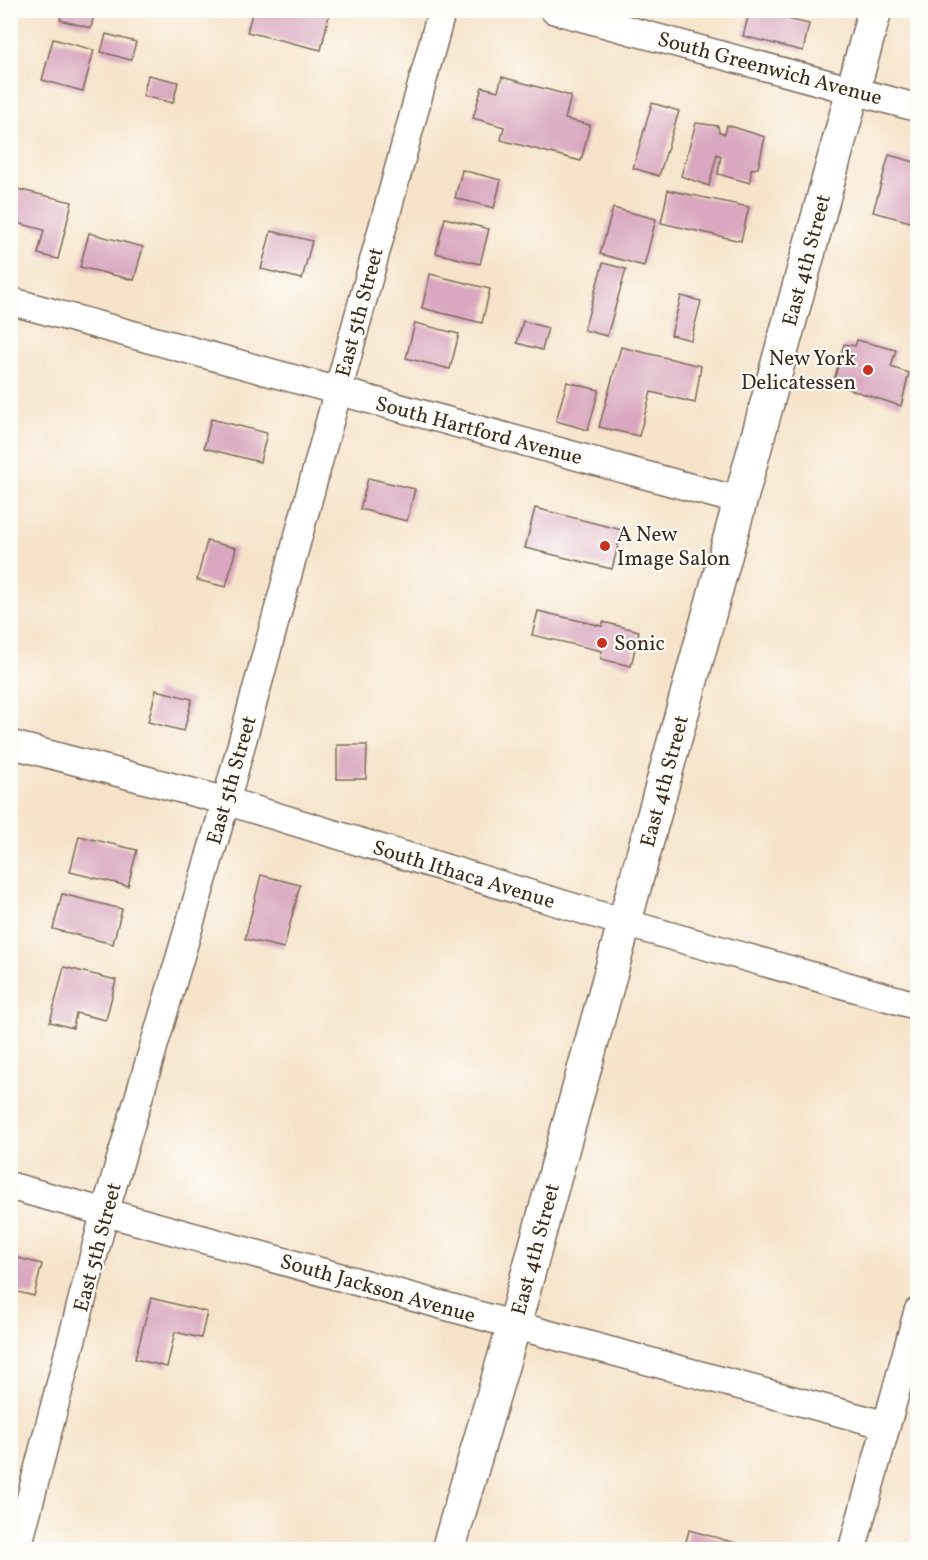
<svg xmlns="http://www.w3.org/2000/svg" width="928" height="1560" font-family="Vollkorn,serif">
<rect width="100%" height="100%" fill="#fdfcf7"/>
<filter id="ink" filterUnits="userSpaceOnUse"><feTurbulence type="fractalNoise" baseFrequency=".0167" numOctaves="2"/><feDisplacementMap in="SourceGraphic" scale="12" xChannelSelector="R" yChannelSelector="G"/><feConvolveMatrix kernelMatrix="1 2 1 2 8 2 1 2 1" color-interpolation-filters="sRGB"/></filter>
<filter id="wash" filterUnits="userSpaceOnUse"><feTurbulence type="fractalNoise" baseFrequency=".008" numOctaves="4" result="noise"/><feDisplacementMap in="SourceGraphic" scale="24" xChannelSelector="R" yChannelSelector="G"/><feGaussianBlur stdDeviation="1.35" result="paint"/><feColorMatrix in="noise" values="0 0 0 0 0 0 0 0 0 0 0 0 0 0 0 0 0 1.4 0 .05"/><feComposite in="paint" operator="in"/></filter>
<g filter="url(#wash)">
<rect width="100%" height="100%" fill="#f6e3c9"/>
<g id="blocks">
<path fill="#d9a7bf" d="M62 10H95L91 28 60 20Z
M253 10 330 11 321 50 247 32Z
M750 10 809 24 803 51 743 36Z
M106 34 136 42 131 60 101 52Z
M53 39 94 50 83 91 42 80Z
M148 75 178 82 173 103 143 96Z
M502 77 571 96 565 119 590 125 581 161 501 140 504 127 473 118 482 87 498 91Z
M652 103 679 111 659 176 633 168Z
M696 123 718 126 719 132 725 134 727 125 765 137 758 168 751 169 750 183 718 174 721 156 717 154 709 186 681 176Z
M889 155 918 163V224L873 212Z
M462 170 501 180 494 208 455 198Z
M17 189 72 202 58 259 38 254 44 230 10 221V215Z
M668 190 749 207 741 241 661 223Z
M613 208 656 219 644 266 600 254Z
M445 218 489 229 480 264 436 253Z
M271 231 312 241 302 279 261 269Z
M89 233 143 247 134 280 80 267Z
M603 263 626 269 607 336 584 330Z
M430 274 490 289 482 323 422 308Z
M681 296 701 301 691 340 671 335Z
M523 321 548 328 542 350 517 343Z
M415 323 459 334 450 369 406 358Z
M857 340 896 350 891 367 909 373 901 406 833 384 844 344 855 346Z
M621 347 701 366 695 403 651 392 639 436 599 427Z
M567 382 599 390 588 430 556 421Z
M211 419 267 433 260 462 204 448Z
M368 478 415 489 407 521 360 509Z
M535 508 622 530 612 569 525 548Z
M207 541 236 548 226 587 197 580Z
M538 611 602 626 603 622 639 631 631 666 601 659 602 651 532 635Z
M156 690 192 699 184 731 148 722Z
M337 745H367L366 779H337Z
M79 836 137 850 128 886 70 872Z
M261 875 300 885 284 948 245 939Z
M62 894 122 909 113 944 53 929Z
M64 967 116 980 106 1020 76 1013 73 1028 50 1022Z
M10 1256 42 1264 34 1296 10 1290Z
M151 1298 207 1312 201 1338 175 1332 167 1367 135 1359Z
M689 1530 750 1547V1550H684Z"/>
</g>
</g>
<g filter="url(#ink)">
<use href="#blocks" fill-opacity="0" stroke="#7c6b5a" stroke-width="1.5"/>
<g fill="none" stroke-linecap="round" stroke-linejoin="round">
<g stroke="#7c6b5a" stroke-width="30">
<path id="street" d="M554 10 918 108
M10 301 740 501
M10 744 226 801 625 923 918 1006
M10 1186 514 1325 886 1425
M17 1550 105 1212 226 801 442 10
M852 1550 918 1311"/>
</g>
<g stroke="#7c6b5a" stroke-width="36">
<path id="secondary" d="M448 1550 514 1325 875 10"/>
</g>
<use href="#street" stroke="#fff" stroke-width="27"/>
<use href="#secondary" stroke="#fff" stroke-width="33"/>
</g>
</g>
<g fill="#c8321e" stroke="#fdfcf7" stroke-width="2">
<circle cx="868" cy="370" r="6"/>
<circle cx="605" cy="546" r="6"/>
<circle cx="602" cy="643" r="6"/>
</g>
<g text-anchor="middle" stroke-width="4.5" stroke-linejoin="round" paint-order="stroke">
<g font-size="21" fill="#3b2a1e" stroke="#fdfcf7">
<text transform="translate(770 68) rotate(15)" y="7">South Greenwich Avenue</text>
<text transform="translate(806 260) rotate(-75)" y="7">East 4th Street</text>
<text transform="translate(359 312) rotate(-75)" y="7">East 5th Street</text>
<text transform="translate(479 430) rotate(15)" y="7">South Hartford Avenue</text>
<text transform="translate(231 780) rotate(-74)" y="7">East 5th Street</text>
<text transform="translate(664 781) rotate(-75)" y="7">East 4th Street</text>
<text transform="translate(464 874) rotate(17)" y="7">South Ithaca Avenue</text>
<text transform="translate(97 1247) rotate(-75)" y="7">East 5th Street</text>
<text transform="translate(535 1249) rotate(-75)" y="7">East 4th Street</text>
<text transform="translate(378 1288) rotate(16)" y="7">South Jackson Avenue</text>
</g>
<g font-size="21" fill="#3b2a1e" stroke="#fdfcf7" text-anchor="start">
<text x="856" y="365" text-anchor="end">New York<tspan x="856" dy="24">Delicatessen</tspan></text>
<text x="617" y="541">A New<tspan x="617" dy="24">Image Salon</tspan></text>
<text x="614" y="650">Sonic</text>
</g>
</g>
<rect width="928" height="1560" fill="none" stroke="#fdfcf7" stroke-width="36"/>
</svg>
